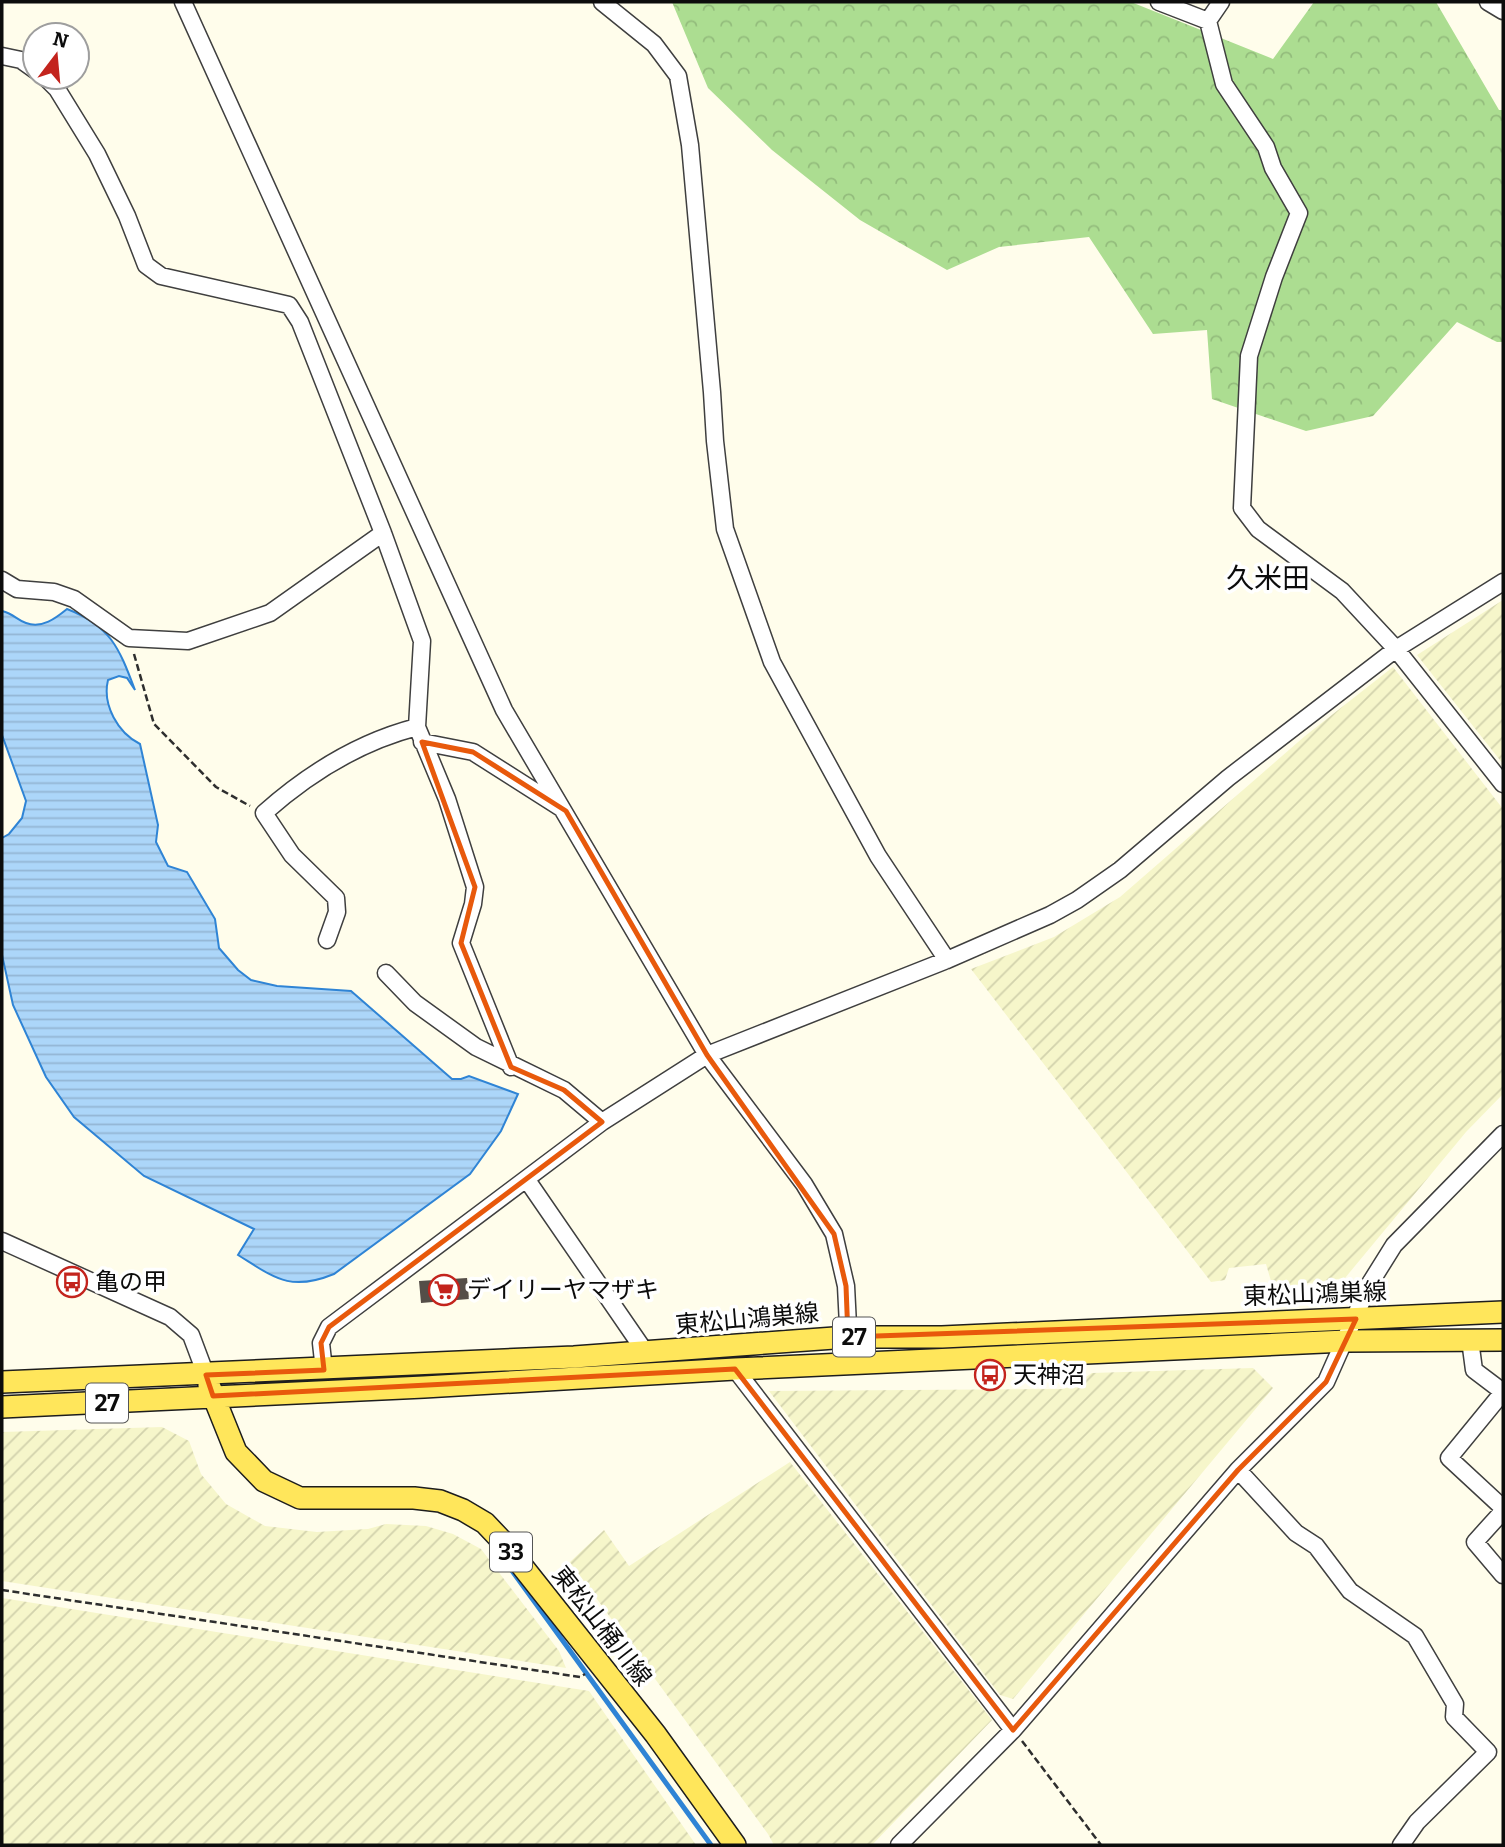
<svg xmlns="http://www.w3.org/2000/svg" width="1505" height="1847" font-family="Bitter,'Noto Sans JP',serif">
<defs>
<pattern id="farmland-furrows" width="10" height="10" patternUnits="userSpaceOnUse" patternTransform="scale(1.75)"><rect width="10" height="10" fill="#f6f6ca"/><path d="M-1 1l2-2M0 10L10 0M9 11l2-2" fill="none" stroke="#d2d2ac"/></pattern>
<pattern id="forest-crowns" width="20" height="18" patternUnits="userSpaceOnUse" patternTransform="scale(1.75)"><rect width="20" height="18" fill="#acdd91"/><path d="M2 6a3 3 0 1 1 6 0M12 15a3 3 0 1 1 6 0" fill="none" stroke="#93bc7c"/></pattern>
<pattern id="water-rules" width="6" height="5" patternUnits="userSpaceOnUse" patternTransform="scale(1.75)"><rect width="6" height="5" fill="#acd6f9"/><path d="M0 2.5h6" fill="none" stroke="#93b6d4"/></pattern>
</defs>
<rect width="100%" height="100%" fill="#fffdeb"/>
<path fill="url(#farmland-furrows)" d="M1503 600V764L1417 655Z
M1393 667 1503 809V1094L1466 1132 1345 1278 1273 1288 1266 1264 1229 1268 1225 1280 1211 1282 971 969 1054 937 1120 897 1305 736Z
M1253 1368 1273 1388 1013 1699 1000 1695 769 1391 1063 1389 1072 1386 1092 1373Z
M162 1427 189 1441 201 1474 226 1504 265 1526 317 1532 368 1529 386 1524 426 1526 453 1534 481 1549 559 1651 566 1668 2 1581V1432Z
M790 1462 992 1720 872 1845H774L768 1834 570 1562 604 1530 629 1566Z
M2 1598 589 1691 696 1845H2Z"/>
<path fill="url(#forest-crowns)" d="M672 2H1131L1273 59 1314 2H1436L1499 110H1503V342H1497L1457 322 1373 416 1306 431 1212 399 1207 330 1153 334 1089 237 999 247 947 270 860 220 772 150 708 88Z"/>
<path fill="url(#water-rules)" stroke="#2f84d5" stroke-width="2" d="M67 609C111 626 119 648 135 690L127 678 119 676 108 680C102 705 118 733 140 744L158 825 156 842 168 866 187 872 215 919 219 948 238 970 251 980 277 986 351 991 452 1079H461L469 1076 518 1094 501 1131 470 1174 334 1274C290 1292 275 1278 238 1255L254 1229 144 1176 74 1117 46 1077 13 1005 2 955V838L9 834 22 818 26 801 2 735V611C14 614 17 620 26 623 42 629 56 618 67 609Z"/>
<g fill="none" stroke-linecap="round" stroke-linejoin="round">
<path stroke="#2f84d5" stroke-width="5" d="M502 1557 711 1845"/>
</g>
<path fill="#554e48" d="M467 1278 469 1299 421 1303 419 1281Z"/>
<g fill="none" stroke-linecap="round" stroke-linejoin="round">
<g stroke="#3f3f3f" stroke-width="19">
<path id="minor" d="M183 2 504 710 707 1055 804 1184 834 1234 846 1286 850 1365
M602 2 654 44 678 76 690 145 712 392 715 441 725 529 772 662 878 856 947 960
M1159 2 1208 21
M1221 2 1208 21 1224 84 1266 147 1273 168 1299 213 1274 277 1249 356 1242 508 1258 529 1342 591 1396 649 1503 784
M1488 2 1503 11
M2 56 21 60 35 70
M45 77 57 89 97 154 127 216 146 265 161 276 289 305 300 322 383 533 422 641 417 727 447 799 475 887 473 904 461 943 511 1067
M2 580 17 589 54 592 74 599 129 638 188 641 270 613 383 533
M422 742 473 752 561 808
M327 940 337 912 336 898 292 855 264 813C309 773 359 742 417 727
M386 973 415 1003 476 1047 564 1090 602 1122
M527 1180 646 1353
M2 1241 170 1317 191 1335 206 1375
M1470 1340 1474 1370 1503 1392 1449 1458 1503 1508
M735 1369 1013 1730
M324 1370 321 1343 329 1327 602 1122 707 1055 947 960 1050 915 1077 900 1120 870 1228 778 1396 649 1503 582
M1238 1470 1296 1533 1316 1546 1350 1591 1415 1636 1455 1704 1454 1717 1488 1752 1417 1822 1401 1845
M1503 1511 1475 1542 1503 1575
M899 1845 1013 1730 1238 1470 1326 1382 1369 1285 1394 1245 1503 1134"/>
</g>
<g stroke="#1d1d1d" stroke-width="24">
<path id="major" d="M2 1382 574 1357 848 1337H942L1503 1312
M209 1385 236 1452 264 1481 300 1498H414L440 1501 463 1510 485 1523 503 1542 656 1735 735 1845
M2 1407 424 1387 735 1369 1346 1341 1503 1340"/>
</g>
<path stroke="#2e2e2e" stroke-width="2.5" stroke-dasharray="7 3.5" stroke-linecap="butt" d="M134 654 154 724 216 787 250 806
M2 1590 580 1677 585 1674
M1022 1741 1101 1845"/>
<use href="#minor" stroke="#fff" stroke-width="16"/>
<use href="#major" stroke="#ffe65b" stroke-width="21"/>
</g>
<path fill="none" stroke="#e8590c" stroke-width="5" stroke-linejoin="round" d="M422 742 473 752 566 811 707 1055 834 1234 846 1286 848 1337 1356 1319 1326 1382 1238 1470 1013 1730 735 1369 213 1396 206 1375 324 1370 321 1343 329 1327 602 1122 564 1090 511 1067 461 943 475 887Z"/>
<defs>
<g id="bus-ring" transform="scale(1.575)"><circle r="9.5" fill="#fff" stroke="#c3241d" stroke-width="1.5"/><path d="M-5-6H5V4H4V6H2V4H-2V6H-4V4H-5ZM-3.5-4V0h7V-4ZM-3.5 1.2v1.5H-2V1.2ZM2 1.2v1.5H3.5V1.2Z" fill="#c3241d"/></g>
<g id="supermarket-ring" transform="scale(1.575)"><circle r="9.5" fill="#fff" stroke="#c3241d" stroke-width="1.5"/><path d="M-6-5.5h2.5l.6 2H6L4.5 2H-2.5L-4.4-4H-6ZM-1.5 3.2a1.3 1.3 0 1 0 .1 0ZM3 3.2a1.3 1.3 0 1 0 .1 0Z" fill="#c3241d"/></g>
</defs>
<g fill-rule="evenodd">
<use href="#bus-ring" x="72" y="1282"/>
<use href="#supermarket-ring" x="444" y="1290"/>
<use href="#bus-ring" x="990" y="1375"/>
</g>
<g text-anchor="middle" stroke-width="7" stroke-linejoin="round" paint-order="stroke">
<g fill="#fff" stroke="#555" stroke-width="2">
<rect x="833" y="1317.5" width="42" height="39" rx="5"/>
<rect x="86" y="1383.5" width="42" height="39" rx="5"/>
<rect x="490" y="1532.5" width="42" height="39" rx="5"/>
</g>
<g font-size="23" font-weight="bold" fill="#0c0c0c">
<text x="854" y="1345">27</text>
<text x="107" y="1411">27</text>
<text x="511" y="1560">33</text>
</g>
<g font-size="24" fill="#0c0c0c" stroke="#fff" text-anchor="start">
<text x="95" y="1290">亀の甲</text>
<text x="467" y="1298">デイリーヤマザキ</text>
<text x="1013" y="1383">天神沼</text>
</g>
<g font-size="24" fill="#0c0c0c" stroke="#fff">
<text transform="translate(1315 1294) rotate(-2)" y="8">東松山鴻巣線</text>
<text transform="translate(747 1319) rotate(-5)" y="8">東松山鴻巣線</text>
<text transform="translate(602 1626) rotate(52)" y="8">東松山桶川線</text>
</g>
<g font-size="28" fill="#0c0c0c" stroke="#fff">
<text x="1268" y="588">久米田</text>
</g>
</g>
<rect width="1505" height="1847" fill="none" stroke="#0c0c0c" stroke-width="7"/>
<g transform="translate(56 56) rotate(16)"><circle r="33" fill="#ffffff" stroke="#9e9e9e" stroke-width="2"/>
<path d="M0-5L12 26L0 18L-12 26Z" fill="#c3241d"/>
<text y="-10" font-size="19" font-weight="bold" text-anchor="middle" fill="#0c0c0c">N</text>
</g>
</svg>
